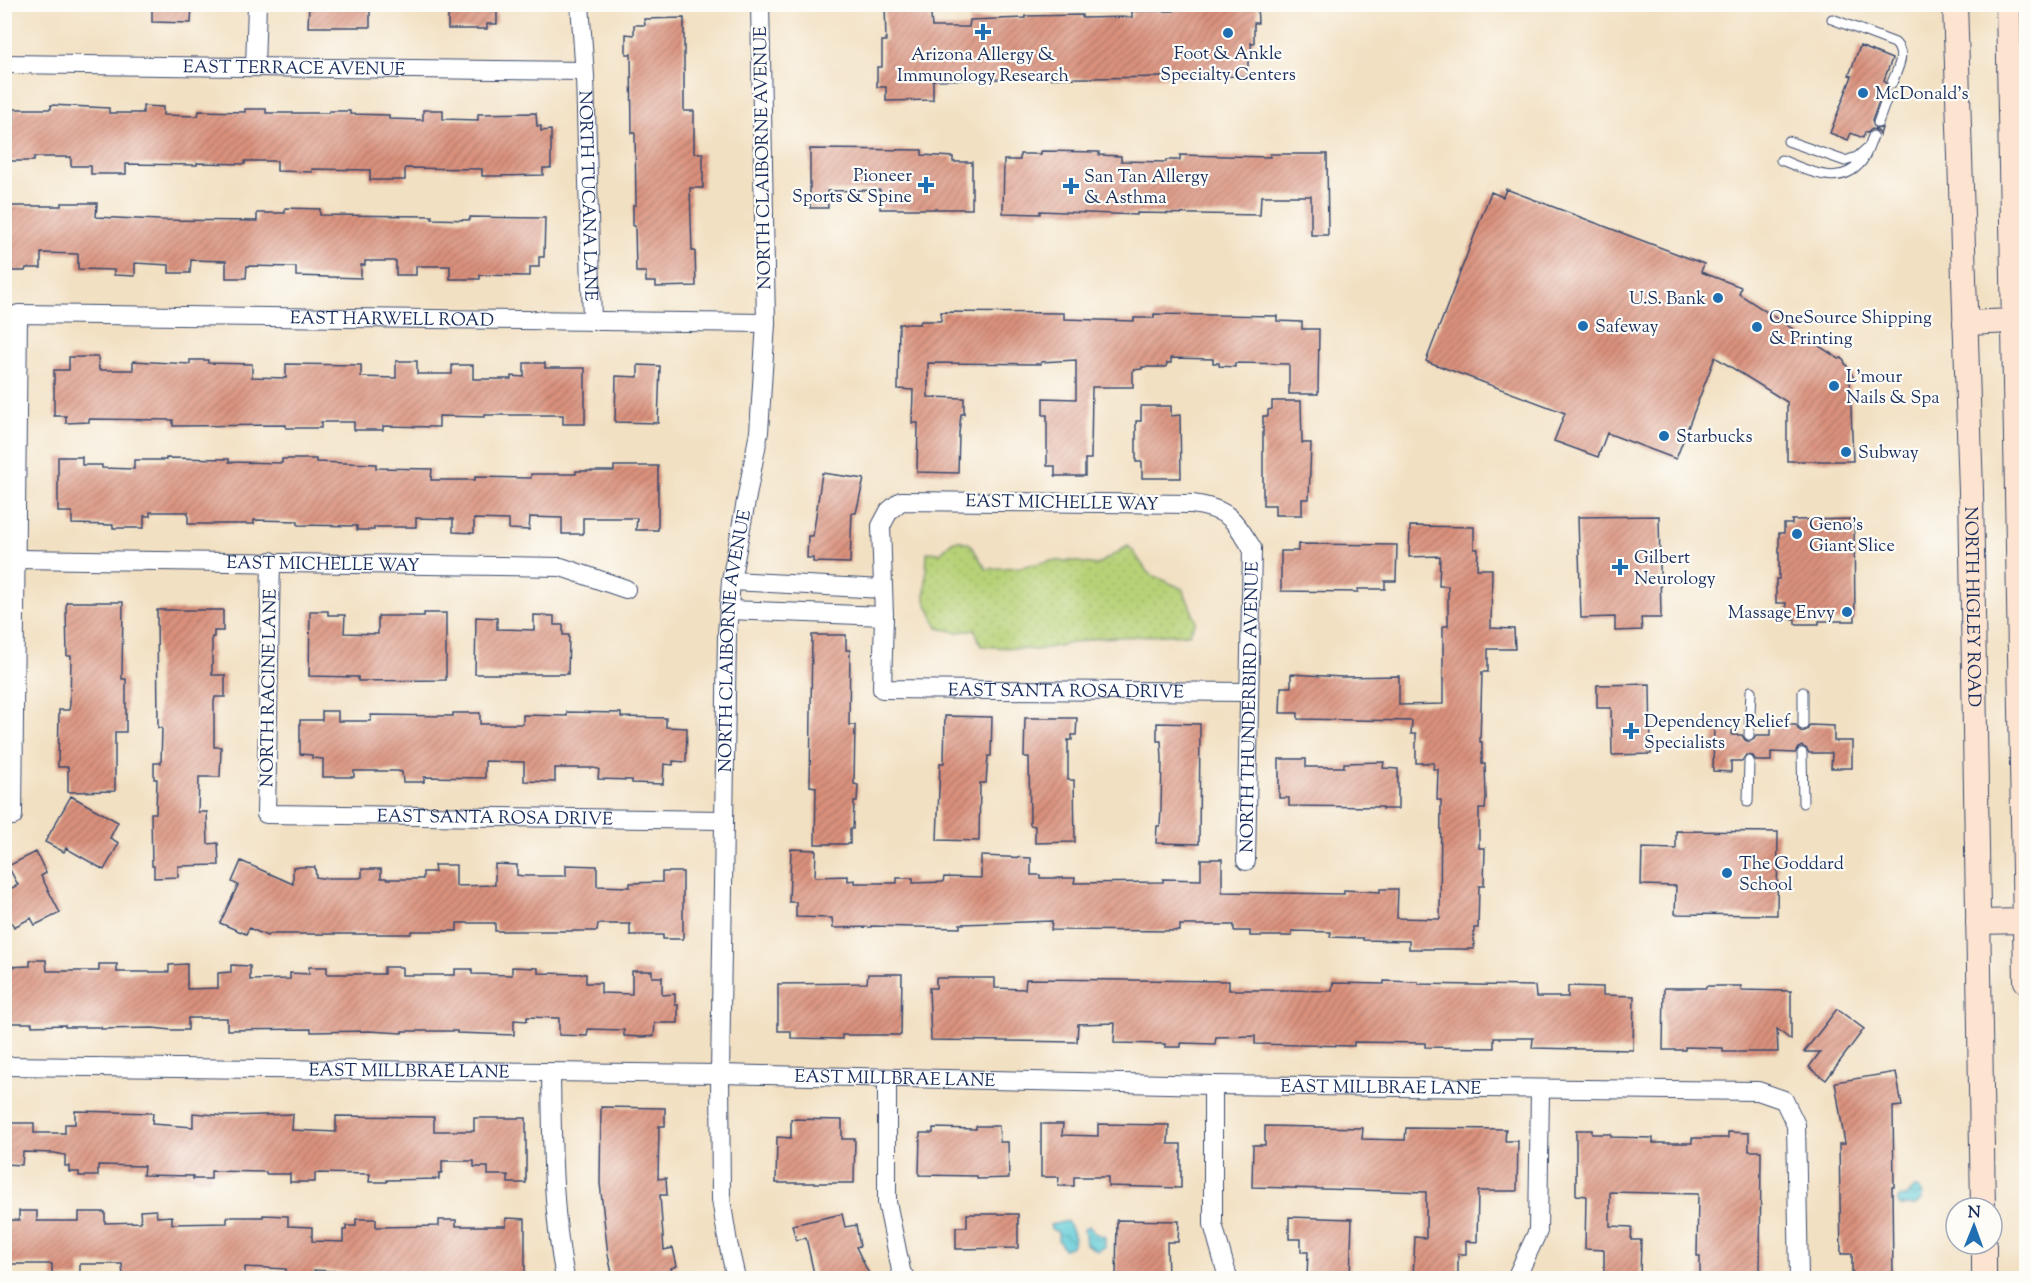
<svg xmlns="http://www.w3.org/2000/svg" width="2031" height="1283" font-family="'Sorts Mill Goudy',serif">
<defs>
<pattern id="grass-dots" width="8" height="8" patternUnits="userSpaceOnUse" patternTransform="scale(1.5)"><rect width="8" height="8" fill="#b7d177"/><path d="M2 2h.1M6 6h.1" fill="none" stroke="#9db469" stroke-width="1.8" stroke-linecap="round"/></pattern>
<pattern id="water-waves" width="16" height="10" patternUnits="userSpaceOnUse" patternTransform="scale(1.5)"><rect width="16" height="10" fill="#5ecad6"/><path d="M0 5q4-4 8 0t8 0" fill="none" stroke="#4da4b1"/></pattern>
<pattern id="building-hatch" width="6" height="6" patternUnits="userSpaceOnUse" patternTransform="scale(1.5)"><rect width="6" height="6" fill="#da917c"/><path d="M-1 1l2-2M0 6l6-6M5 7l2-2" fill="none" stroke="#b07769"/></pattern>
</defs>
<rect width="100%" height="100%" fill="#fdfcf7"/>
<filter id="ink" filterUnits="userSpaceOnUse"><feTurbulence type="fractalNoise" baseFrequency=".0167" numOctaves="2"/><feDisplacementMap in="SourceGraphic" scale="12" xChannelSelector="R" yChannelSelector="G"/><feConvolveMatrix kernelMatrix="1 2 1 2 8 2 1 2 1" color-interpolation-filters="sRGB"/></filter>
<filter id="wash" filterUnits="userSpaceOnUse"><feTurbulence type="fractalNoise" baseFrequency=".008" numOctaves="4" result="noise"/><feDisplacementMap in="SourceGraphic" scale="24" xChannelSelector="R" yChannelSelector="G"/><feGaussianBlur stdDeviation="1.35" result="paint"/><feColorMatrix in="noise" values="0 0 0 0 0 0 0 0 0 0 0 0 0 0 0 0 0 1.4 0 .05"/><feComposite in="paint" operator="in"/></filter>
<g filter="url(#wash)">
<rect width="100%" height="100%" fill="#f2e0c2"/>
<path fill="url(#grass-dots)" stroke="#69806a" stroke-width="1.5" d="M958 540 970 544 986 569 1020 567 1050 561H1072L1097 565 1128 546 1133 551 1148 573 1183 589 1196 621 1189 634 1097 638 1037 650 981 646 975 630 957 632 938 628 925 600 927 552 940 553 952 542Z"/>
<path fill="url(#water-waves)" stroke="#3c7c9a" stroke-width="1.5" d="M1914 1188H1919L1923 1195 1920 1202 1914 1206 1907 1205 1902 1207 1898 1204V1199L1901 1197H1906Z
M1067 1221 1075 1238 1072 1246 1064 1249 1058 1240V1232L1051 1229 1050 1225Z
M1089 1226 1094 1233 1105 1237V1247L1097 1251 1086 1244 1084 1229Z"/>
<g id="blocks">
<path fill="url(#building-hatch)" d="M152 4H192L191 23 152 22Z
M309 4H370V27H308Z
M448 4H497V24H487V29H448Z
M885 4H930L932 27H969L970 20 1025 18V16L1082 15V18L1132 17V11H1174V4H1257L1258 23H1254V43H1251L1252 57H1248V76L933 80V100L886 101V87H877V67H882V41H886Z
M684 18V111H694V153H703V188H690L692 251H695L696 286 656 287V282H646V272H636L635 226H633V205H636L635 133H632L631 54H626V34L634 35V25H645L644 19Z
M1860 46 1892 59 1884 80 1888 88 1882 93 1872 121 1875 129 1882 128 1880 135 1878 131 1872 129 1867 133 1865 132 1863 138 1851 133 1848 140 1830 133 1852 76 1849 75Z
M51 105 109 108V113H143V106L163 107V115L198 116 199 111 245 112V109H266V113H329V111H350V114L389 115V119L423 120V110H443V119L478 120V114L536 113 537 126H541V131L551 130V168H543V175L498 176H482V169L405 168V180H370V170L312 169V172L277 171V161H245V164L197 163V165L126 164V174H91V166H71V157H34V161H4V122H14V109H51Z
M810 149 922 150V155L953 157V162H972V209H880V190L827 191 828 208H810Z
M1041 151 1099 152V155L1121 156V161L1166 162V160H1180V155L1270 157V154H1327L1328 235H1311V196H1261L1260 215 1137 213V215L1040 211V214L1003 213 1004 160H1020V154H1041Z
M1506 189 1704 264 1701 272 1741 287 1739 294 1839 359 1842 358 1854 378 1850 380 1853 461H1787V402L1715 357 1676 459 1607 433 1598 457 1554 441 1565 413 1426 361 1491 192 1503 197Z
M61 203H97L96 217 159 220 257 221V213H285V208L320 209V215L432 216V219L470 220V217L545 218 544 257H539V267H530V276L480 275V279H450V266H416V275H396V261H365V265H361V278L296 276V267L247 266 246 278H226V261L191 260 190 273H169V265L135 263V276L114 275V270L78 269V254L41 253V268H26L25 271H8V206H61Z
M941 312 1064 313V319L1134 321V318H1154V314L1277 316V321L1302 322V329H1319L1318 394H1289V364L1235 363V367L1219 366V363H1213V359L1171 358V363H1167L1166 367H1142V369L1133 370V387H1092L1091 459H1085V476H1055V466H1047V415H1043V398L1076 399V360L1041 362V364L928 363V397L964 398V414H961L959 433 958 473 917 472 918 423H912L913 390 898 389 899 324H920L921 321H941Z
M69 357H98L99 370H133V361L190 364V360H208V363L252 364V377L286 378V364L361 365V377L396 378V361H417V374H452V365H473V379H511V376L524 377V363H545V368H585V424H563V415H485V417L439 416V427L383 426V430H354V422H321V428H286V425L173 426V420L89 419V422L66 423V416H54V370H69Z
M638 365 660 366 658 423 615 422 616 376 638 377Z
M1272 401H1301L1302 443H1311L1309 499H1302V515H1275V505H1263V416H1268V410L1272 409Z
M1141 406H1171V416L1180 415 1181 478H1142V462H1136V421H1141Z
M58 457H82V465H102V468L134 469V460H166V458L229 459V462L282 463V459H316V462L376 464V468L432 469 431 480H475V477L531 478V474H576V471H614V466H658V530H636L637 518H583V534H562V518L530 517 529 530 509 529V520L474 519V533L453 532V519L416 518V527H374V530H357V526L298 525V521L254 520V524H188V512H150V516H144V528H113V525L72 524V512H58Z
M822 473 864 479 856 513H852L850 563 813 562V558H807L808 536H813Z
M1659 516 1661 618H1641L1642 630 1615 631V617L1581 618 1578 517Z
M1854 519 1855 621H1819V624H1795V619H1786V603H1776V579H1779V533H1784V524H1792V520Z
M1410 526 1474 527V549H1478L1477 569H1492L1491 628 1514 629 1515 649H1488V672H1482L1480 742H1482V764H1485L1486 798 1485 809H1479V848H1485L1484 886H1479L1478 928H1474V949H1409V941L1363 940V938L1330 937 1331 932 1292 931V936H1250V931H1234V925H1180V931L1051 930 1052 921 960 924V928L871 926V927L833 928 832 918 796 917V902H789L791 849 816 850 815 877 848 876V881L855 880V883H897V878H913V883L943 882 944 877 981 878V856L1031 858V875H1040V878H1075L1074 883 1163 882V879L1201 880V859H1222V892L1344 894V890L1380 892V889H1398L1397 918 1440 919 1441 800H1437L1438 769H1433L1434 763H1416V734H1411L1412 721 1298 719V713H1280L1281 687H1291V674L1342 677 1399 676V705L1443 704V626H1448V586H1439L1440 556 1409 557Z
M1298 544 1397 545 1396 581H1385V589H1358V592L1281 591V551H1298Z
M67 602H123L122 679H126V732H115V791L68 792V767H58L59 710H69L70 704 71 656H67L66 608Z
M157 610H223V631H214V637H212V675H225V697H215L214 702V747H221L220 777H199L198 812H207L208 844 218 843 219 865 178 866V877L154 878V866H152L151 813H156L157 779H154V763H161L162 728H158Z
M310 611H328V615H345L344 633 378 634V616H424V613H446V680L358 681V677L309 676Z
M534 615 554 616V625H563V635H569L568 674H475L476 617 497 618V629L534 630Z
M812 635H846V650H850L849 725H855L854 784 858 785 857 802H854L853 829H850V844H815L816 787 810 786Z
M1650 684 1651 754 1612 755 1611 708H1597V685Z
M322 711H338V721H371V715L453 716V713H480V724H523V715L567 716V712L621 713V717L666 718V727L687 728 686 762 673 761V765L664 764 663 784 632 783V780L598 779 599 769 593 768H555V782L524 781V762L485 761V778L424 777V782H403L402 772 397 771H354V777H323V759L312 758V755L300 754V720H322Z
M945 716 992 717 991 756H988L986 783H980L979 841 937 840 940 763H944Z
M1025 718H1077L1076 735H1072V740H1068V780H1074L1075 842 1035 843V826L1030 825 1029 757H1024Z
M1157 723 1200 724 1199 844 1156 843 1157 826H1160L1161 808 1162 759 1161 741H1157Z
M1714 725 1732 726V735H1742L1745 740 1749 742 1754 739 1756 735H1771V725H1796L1798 729 1802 732 1807 730 1810 725 1834 726V741H1852V768H1831L1832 753H1809L1807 749 1802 746 1798 748 1795 753 1771 752V761H1756L1753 756 1746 755 1742 761H1731V772L1713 771Z
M1279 759H1306V767H1344V763L1384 762 1383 768 1398 769V809H1382V807L1289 806V798H1279Z
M71 796 118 822 110 838 119 843 104 870 66 848 64 852 45 842Z
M1676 831 1778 832 1777 915 1675 914 1676 886 1641 885 1642 848 1676 849Z
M36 852 46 873 41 876 60 913 35 925 31 918 14 927 4 909V892L18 885 8 866Z
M241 861 293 884V867H315L316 877 321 878H359L362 877V869H381V878H386V879H423V872H435L434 865H456V886L495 885V864L517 865V875L523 876H566V865L597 866V886L630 887V883L662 882V872H683V939H663V935H630V924H598L597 931H495V923H457V931H411V934H269L267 936 249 928 246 934 220 923 238 885 232 882Z
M30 960H46L47 971H99V964H117V972H169V965L187 964V989L218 988V973L231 972V965L250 966V980L290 979V973L309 974V967H327V974H384V967H402V975H455V969H472V974L512 975V967L538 968V973L586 974V983H601V993L632 994V971H652V977H662V995L675 994V1005H678V1023H655L654 1036 642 1037 624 1036V1030L588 1029 587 1036 559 1035V1018L527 1017V1021L514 1020V1035L457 1033V1031H402V1033L369 1031 311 1032V1029L227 1030V1018H188V1030H171L153 1028 101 1029V1027H65V1025L32 1026V1023H4V967L30 966Z
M868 974H902L901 1035H842V1039L791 1038V1031H778V984L867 983Z
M936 978H995V988L1025 989 1026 979 1229 981V990H1287L1332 991 1333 983 1384 984V981L1418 982V984L1535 986 1536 997H1568V986L1603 987V995L1634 996 1633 1050 1532 1048 1533 1038H1494V1048L1425 1047V1043L1354 1042V1046L1255 1044V1036L1216 1037 1215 1044 1181 1043V1047H1165V1044L1114 1043 1115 1023 1078 1024 1077 1042 931 1040 929 988H936Z
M1706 986H1741V990L1791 991V1040L1777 1029 1778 1052H1723V1048L1685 1047V1050H1663L1664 988H1706Z
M1837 1009 1864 1029 1826 1080 1809 1067 1820 1052H1804Z
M1896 1072 1902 1106 1893 1107 1894 1187H1892L1893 1278H1852V1254H1841L1839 1144H1845L1835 1082Z
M601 1107 665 1108V1126H659L658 1179 666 1178 667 1195H660L664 1250 673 1248 677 1266 671 1268 673 1278H613L608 1255 600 1183Z
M75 1111 153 1113 152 1124 193 1127V1113L227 1116 293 1114 292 1130 336 1132V1116L434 1117V1131H474V1118H526V1183H508V1175H488V1167H474V1161H442V1173H439V1179L387 1180V1182H369L370 1174 315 1173V1182H290V1174H266V1172L211 1171V1179H193V1176L143 1175 144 1166 98 1165V1176H79V1172H69V1166H65V1155L55 1153 23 1152 22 1165 4 1164V1123H34V1133H65V1124H75Z
M791 1119 842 1120V1139H855L854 1183H776L777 1137 791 1138Z
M1041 1124H1063L1062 1135 1098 1136V1124L1169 1125 1168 1144H1181V1188L1108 1186V1177H1074V1186H1058L1059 1177H1041Z
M976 1126H999L1000 1142H1008L1009 1178 977 1179V1176L919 1175 920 1133H933V1128L976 1129Z
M1265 1126 1363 1128 1362 1139 1405 1140 1406 1128 1506 1129 1505 1141H1518L1517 1191H1478L1477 1242 1466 1241V1254H1458V1278H1413L1415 1237 1426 1238V1192L1252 1187 1253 1145H1265Z
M1576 1130H1592V1134H1611V1137L1653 1138V1143H1692V1138H1728V1132L1749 1133V1151H1761L1760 1278H1700V1256H1697L1698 1194 1610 1192V1226L1632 1227 1631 1240H1641L1640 1278H1604V1250L1585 1249 1586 1196 1576 1195Z
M156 1210 157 1217 172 1216V1224L227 1223V1217H263V1215L288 1216V1226L312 1227V1241L343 1242V1230H346V1226H356V1219H376V1227L439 1226V1220H456V1226H506V1218L525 1219V1278H352V1272L314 1270V1278H286V1269L245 1267V1278H123L122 1264H80V1278H52V1264H4V1220H19V1211H37V1221H79V1212H105V1223L141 1222 140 1211Z
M842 1214 845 1227 856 1225 860 1246 856 1247 871 1278H815L806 1238 796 1240 792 1225Z
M967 1214H1018V1248L956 1249V1227H967Z
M1289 1217 1352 1219 1350 1278H1307L1308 1252H1301V1239H1289Z
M1117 1220 1179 1221 1178 1242H1167L1168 1278H1116Z"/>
</g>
</g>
<g filter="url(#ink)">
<use href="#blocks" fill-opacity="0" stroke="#3b4a6d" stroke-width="1.5"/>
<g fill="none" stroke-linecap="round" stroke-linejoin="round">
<g stroke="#3b4a6d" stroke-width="11">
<path id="service" d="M1832 19 1895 43C1907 55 1897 69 1892 83
M1878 123 1888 95
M1788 141 1845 161 1857 157 1866 149
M1781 160C1808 170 1840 189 1862 161 1867 154 1870 144 1873 136
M1803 692V725
M1749 735 1751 691
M1802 753 1803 803
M1748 802 1749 761"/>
</g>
<g stroke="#3b4a6d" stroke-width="20">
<g id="minor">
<path id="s1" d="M580 4 585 76 592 321"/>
<path id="s2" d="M4 64 584 71"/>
<path d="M255 67 257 4"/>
<path id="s3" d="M17 559 561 567 626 589"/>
<path id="s4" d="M271 561 266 814 724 820"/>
<path d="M731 581 883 589"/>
<path d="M729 610 884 616"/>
<path id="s5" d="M4 815 13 816 18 314 766 323"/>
<path id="s6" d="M1246 861 1252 548C1233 518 1228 509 1192 504L901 501 889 511 881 526 884 616 882 689 1249 692"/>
<path id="s7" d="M4 1066 720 1074 1213 1085 1758 1091 1784 1100 1796 1125 1799 1278"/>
<path d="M551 1073C552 1142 552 1210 565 1278"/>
<path d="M887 1078V1202L902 1275 906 1278"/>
<path d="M1213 1085V1224L1228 1278"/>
<path id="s8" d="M736 1278 728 1243 721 1199 720 1074 727 634 731 581 759 432 766 323 760 4"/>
<path d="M1516 1278 1538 1231 1540 1089"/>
</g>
</g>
<g stroke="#3b4a6d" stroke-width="26">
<g id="secondary">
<path id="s9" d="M1955 4 1971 492 1983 1208"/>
<path d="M2008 4 2026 981"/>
<path d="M1965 323 2014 321"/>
<path d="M1978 922 2025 921"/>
<path d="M1984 1244V1278"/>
</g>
</g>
<use href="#service" stroke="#fff" stroke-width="9"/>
<use href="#minor" stroke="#fff" stroke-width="18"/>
<use href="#secondary" stroke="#fde4d0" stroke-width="24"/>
</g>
</g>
<g fill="#1f6fb2" stroke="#fdfcf7" stroke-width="2">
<path d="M980 23h6v6h6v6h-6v6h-6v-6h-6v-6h6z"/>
<circle cx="1228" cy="33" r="6"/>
<circle cx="1863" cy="93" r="6"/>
<path d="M923 176h6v6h6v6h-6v6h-6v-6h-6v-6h6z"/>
<path d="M1068 177h6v6h6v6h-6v6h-6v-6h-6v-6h6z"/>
<circle cx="1718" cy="298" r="6"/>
<circle cx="1583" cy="326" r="6"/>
<circle cx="1757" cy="327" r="6"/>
<circle cx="1834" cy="386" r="6"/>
<circle cx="1664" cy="436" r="6"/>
<circle cx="1846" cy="452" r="6"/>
<circle cx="1797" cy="534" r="6"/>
<path d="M1617 558h6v6h6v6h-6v6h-6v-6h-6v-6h6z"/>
<circle cx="1847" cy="612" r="6"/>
<path d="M1628 722h6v6h6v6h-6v6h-6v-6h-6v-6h6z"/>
<circle cx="1727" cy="873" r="6"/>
</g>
<g text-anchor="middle" stroke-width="4.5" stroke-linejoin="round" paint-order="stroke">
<g font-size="18" fill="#1b2f5e" stroke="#fdfcf7" text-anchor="start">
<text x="1228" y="59" text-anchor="middle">Foot &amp; Ankle<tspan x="1228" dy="21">Specialty Centers</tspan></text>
<text x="983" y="60" text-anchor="middle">Arizona Allergy &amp;<tspan x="983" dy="21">Immunology Research</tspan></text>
<text x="1875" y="99">McDonald's</text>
<text x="912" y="181" text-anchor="end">Pioneer<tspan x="912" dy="21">Sports &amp; Spine</tspan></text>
<text x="1084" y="182">San Tan Allergy<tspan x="1084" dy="21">&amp; Asthma</tspan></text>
<text x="1706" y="304" text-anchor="end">U.S. Bank</text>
<text x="1769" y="323">OneSource Shipping<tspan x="1769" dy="21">&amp; Printing</tspan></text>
<text x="1595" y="332">Safeway</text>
<text x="1846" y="382">L'mour<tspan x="1846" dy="21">Nails &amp; Spa</tspan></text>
<text x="1676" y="442">Starbucks</text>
<text x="1858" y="458">Subway</text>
<text x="1809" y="530">Geno's<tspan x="1809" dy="21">Giant Slice</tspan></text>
<text x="1634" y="563">Gilbert<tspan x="1634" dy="21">Neurology</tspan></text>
<text x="1835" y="618" text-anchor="end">Massage Envy</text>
<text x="1644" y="727">Dependency Relief<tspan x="1644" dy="21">Specialists</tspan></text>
<text x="1739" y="869">The Goddard<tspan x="1739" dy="21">School</tspan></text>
</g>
<g font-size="18" fill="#1b2f5e" stroke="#fdfcf7">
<text dy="6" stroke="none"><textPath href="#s2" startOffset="290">EAST TERRACE AVENUE</textPath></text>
<text transform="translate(762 158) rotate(-91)" y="6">NORTH CLAIBORNE AVENUE</text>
<text dy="6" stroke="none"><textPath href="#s1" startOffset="192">NORTH TUCANA LANE</textPath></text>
<text dy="6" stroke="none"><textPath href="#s5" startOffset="885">EAST HARWELL ROAD</textPath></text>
<text transform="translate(1062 502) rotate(1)" y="6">EAST MICHELLE WAY</text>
<text dy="6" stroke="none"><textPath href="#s3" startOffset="306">EAST MICHELLE WAY</textPath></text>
<text dy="6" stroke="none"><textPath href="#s9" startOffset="603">NORTH HIGLEY ROAD</textPath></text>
<text dy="6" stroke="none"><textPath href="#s8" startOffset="639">NORTH CLAIBORNE AVENUE</textPath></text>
<text transform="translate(268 688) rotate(-89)" y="6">NORTH RACINE LANE</text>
<text dy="6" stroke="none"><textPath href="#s6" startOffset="1062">EAST SANTA ROSA DRIVE</textPath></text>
<text dy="6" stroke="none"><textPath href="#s6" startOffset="154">NORTH THUNDERBIRD AVENUE</textPath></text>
<text dy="6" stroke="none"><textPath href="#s4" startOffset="482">EAST SANTA ROSA DRIVE</textPath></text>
<text dy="6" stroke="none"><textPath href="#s7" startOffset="405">EAST MILLBRAE LANE</textPath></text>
<text dy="6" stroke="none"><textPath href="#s7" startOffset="891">EAST MILLBRAE LANE</textPath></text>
<text dy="6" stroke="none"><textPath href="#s7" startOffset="1377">EAST MILLBRAE LANE</textPath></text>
</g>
</g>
<rect width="2031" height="1283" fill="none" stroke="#fdfcf7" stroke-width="24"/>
<g transform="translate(1974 1226) rotate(1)"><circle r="28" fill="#fdfcf7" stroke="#a3aaba" stroke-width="1.5"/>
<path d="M0-4.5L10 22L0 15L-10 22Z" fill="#1f6fb2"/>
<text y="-9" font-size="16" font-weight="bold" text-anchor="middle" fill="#1b2f5e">N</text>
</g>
</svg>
